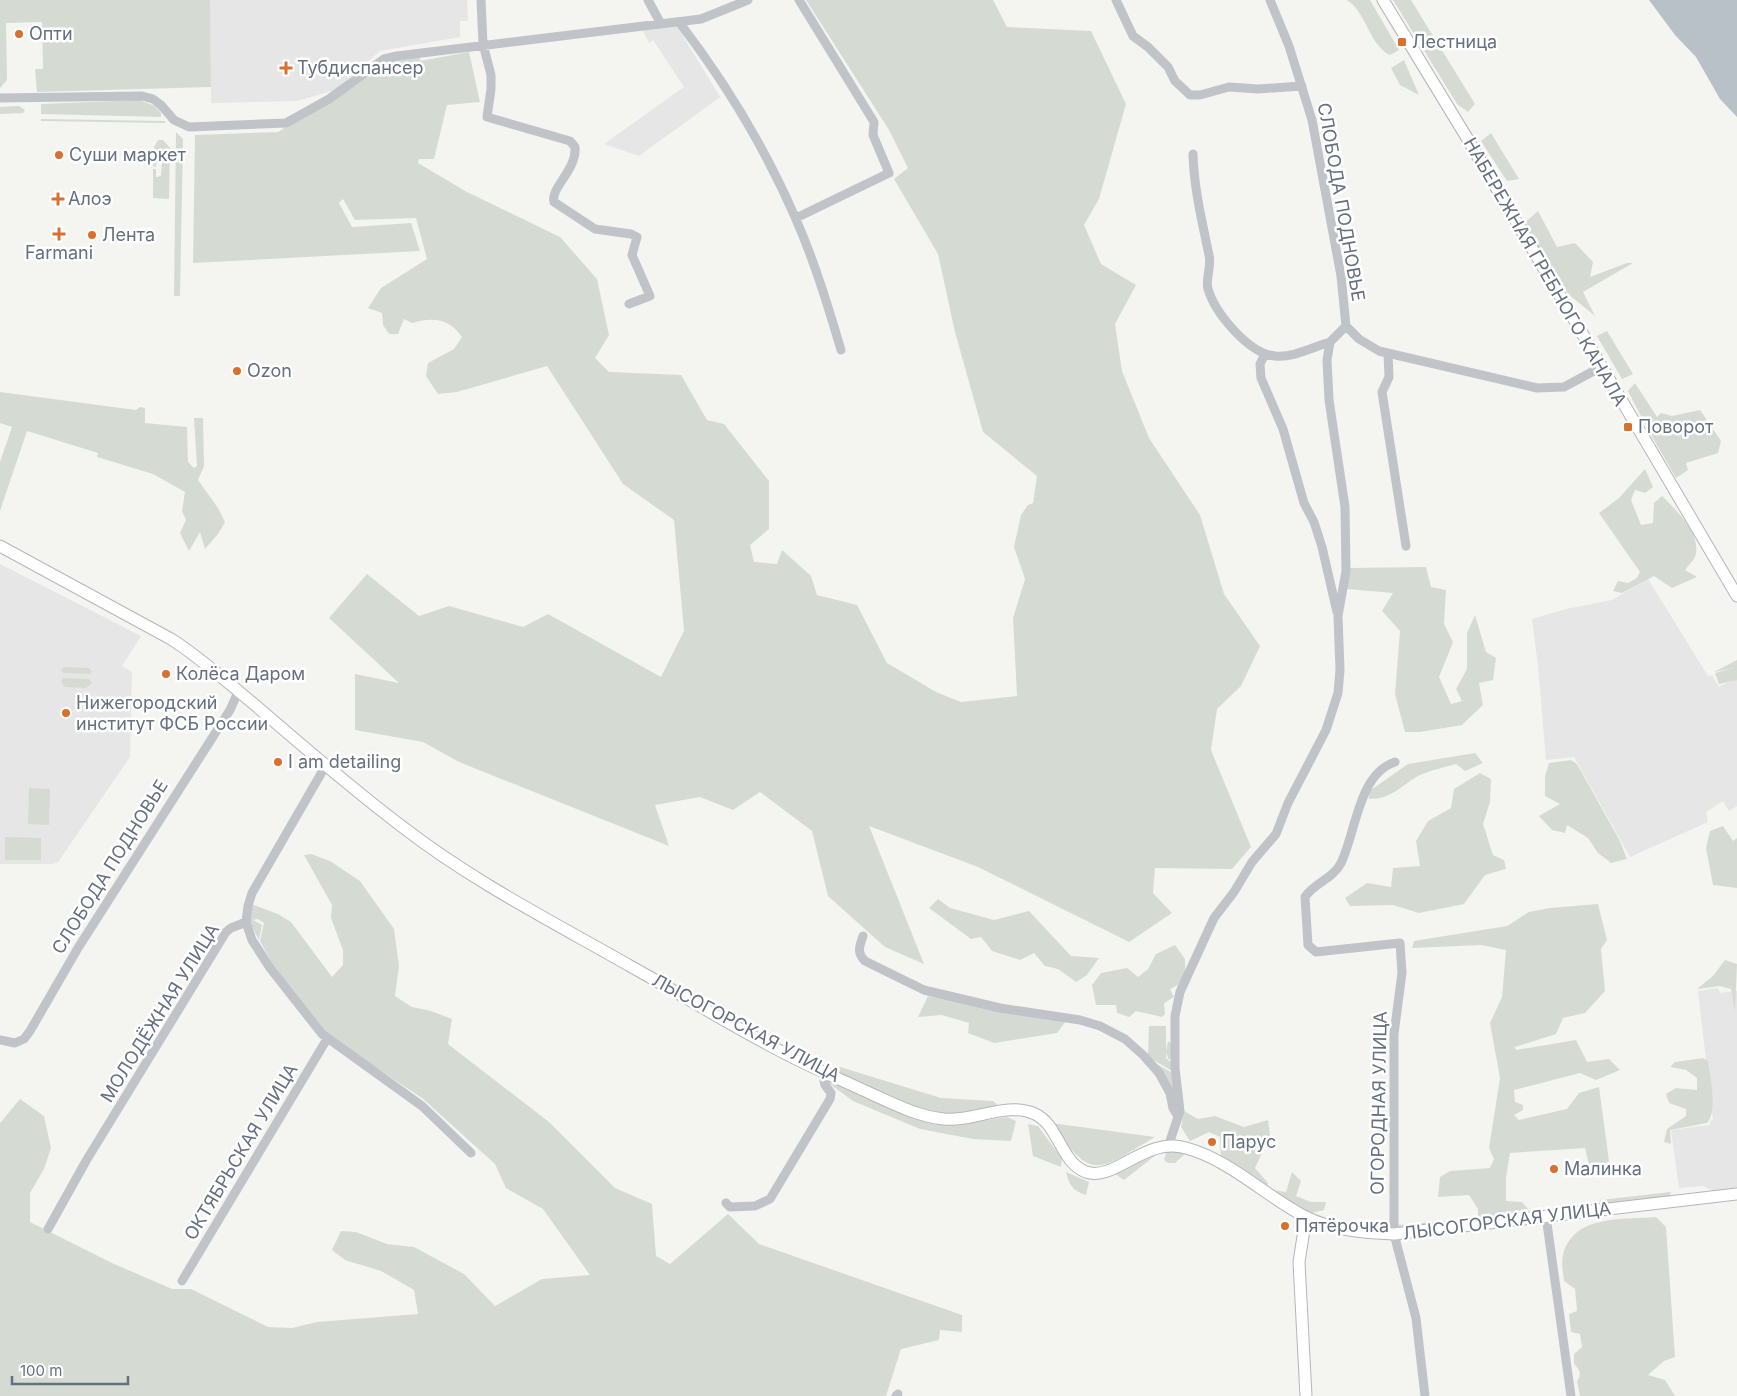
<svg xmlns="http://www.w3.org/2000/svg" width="1737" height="1396" font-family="Inter,sans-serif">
<rect width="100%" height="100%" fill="#f4f5f1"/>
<path fill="#e5e6e5" d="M210 0H467L468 21H460V37L380 51 335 90 297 101 211 103Z
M677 26 720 97 639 156 604 144 684 87 653 40 649 43 642 29Z
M0 564 141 636 122 666 132 672 130 757 58 862 52 864H0Z
M1648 579 1708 676 1712 675 1719 687 1737 677V806L1729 811 1723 801 1706 812 1708 822 1630 857 1574 757 1546 760 1538 666 1532 619 1566 609 1612 600Z
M1718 988 1720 993 1737 991V1189L1713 1191 1703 1186 1679 1188 1671 1130 1710 1125V1121L1713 1120 1698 991Z"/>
<path fill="#d5dbd3" d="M0 0H210L211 87 37 92 35 69H43L42 22 6 23 7 80 0 88Z
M806 0H993L1007 27 1091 31 1126 104 1099 199 1084 225 1101 264 1136 285 1115 324 1122 371 1149 438 1200 515 1224 594 1260 646 1241 686 1217 709 1211 750 1251 847 1232 869 1155 868 1153 893 1172 913 1129 942 978 867 869 826 924 964 885 947 828 896 812 831 760 792 733 810 700 797 655 805 669 846 459 762 423 742 355 730V674L399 683 329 618 367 574 419 616 449 606 523 627 548 614 661 677 684 631 674 520 623 484 547 366 457 392 438 394 426 376 428 363 454 349 462 337C449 318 433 317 412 323L404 319 398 334H389L383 325 382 313 368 308 381 288 427 259 416 218 355 220 343 199 339 203 352 227 411 223 420 251 193 263 195 135 278 132 387 62 420 56V61L469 52 480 102 447 105 434 159H419L418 163 467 192 560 237 597 279 609 335 595 358 609 372 681 375 707 420 724 424 769 481V529L750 545 754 562 777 564 782 550 811 576 817 595 857 605 887 663 936 692 961 702 1017 696 1013 618 1025 579 1014 547 1021 515 1028 505 1033 503 1037 476 983 432 955 332 938 254 894 179 908 168 889 130Z
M1347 0H1370L1399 50 1390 55C1369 45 1367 13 1347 0Z
M1393 0H1411L1475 104 1468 112 1457 104Z
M1404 60 1419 95 1400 85 1391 68Z
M139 100 155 106 161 113V117L41 114V104Z
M19 106 25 110 23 113 0 114V107Z
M41 119 165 121V123L41 121Z
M176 132 183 139 180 296H174Z
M1491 133 1519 179 1507 181 1481 141Z
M158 140H163L170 148 169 199 153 198V169H156V177L161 176 162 161H157L156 167 153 166 154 147Z
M1538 211 1557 247 1575 243 1593 262 1590 277 1627 263H1633L1583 292 1595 316 1567 293 1523 224Z
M1607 331 1633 374 1622 379 1597 336Z
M1635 383 1657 417 1661 413 1672 416 1700 410 1721 441 1718 453 1686 463 1688 470 1676 478 1643 421 1645 420H1643L1628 391Z
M0 392 136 410 140 407 145 408V423L187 427 188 462 194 468 197 466 194 418H203L204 466 198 480 218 508 225 522 218 534 205 549 200 532 189 551 180 533 186 520 182 511 185 492 153 474 97 457 98 453 27 431 0 511V462L12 427 0 423Z
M1645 469 1653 487 1645 493 1635 490 1631 500 1641 525 1653 523 1654 503 1662 496C1676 510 1703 535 1695 557 1693 561 1688 566 1685 570L1697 577 1672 588 1654 576 1622 593 1613 591 1618 581 1628 583 1637 578 1640 572 1599 513 1619 498Z
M1426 567 1431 587 1446 590 1444 624 1453 642 1439 677 1451 704 1462 701 1456 689 1467 669V633L1475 615 1486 652 1496 658 1493 680 1479 683 1483 705 1462 725 1420 732H1405L1395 694 1400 631 1382 611 1393 593 1347 589 1350 568Z
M1737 660V680L1719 684 1715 673 1733 668 1714 672Z
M64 667 89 668 92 671 90 674 64 673 61 670Z
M63 678 89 679 92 683 86 688 65 687 61 682Z
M1475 753 1483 763 1465 771 1456 764C1446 767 1435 769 1425 773 1404 781 1394 800 1369 799L1368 792 1408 764Z
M1571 760 1577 764 1620 841 1627 859 1611 863 1598 853 1588 838 1567 825 1565 833 1552 830 1539 816 1560 804 1545 796V776L1549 763Z
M1480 773 1491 779 1490 802 1483 824 1493 855 1504 860 1506 869 1485 875 1464 904 1419 913 1393 905 1350 906 1345 898 1367 883 1391 887 1393 868 1420 866 1416 841 1428 821 1451 808 1454 789Z
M29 788 50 789 49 825 28 824Z
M1723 826 1733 841 1737 838V888L1713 885 1706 848 1710 831Z
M5 837 41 838V860H5Z
M311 854 330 861 360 881 394 929 399 966 395 996 412 1007 431 1011 452 1019 448 1044 549 1122 615 1188 652 1204 656 1256 670 1264 728 1214 759 1244 962 1315V1332L940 1330 939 1340 901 1349 886 1396H0V1123L20 1099 44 1116 51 1148 44 1169 30 1193V1222L112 1263 172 1289H191L268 1327 292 1328 317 1322 418 1314 414 1290 381 1271 345 1260 332 1250 341 1231 356 1232 387 1244 414 1247 464 1274 495 1306 542 1279 590 1275 543 1209 506 1188 495 1164 422 1098 328 1036 274 967 260 941 264 923 258 919 253 920 262 925 259 940 248 919 251 904 278 914 291 922 332 977 343 965V950L331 918 332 905 304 855Z
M938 899 950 908 994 920 1029 911 1071 956 1099 958 1087 975 1076 982 1058 969 1045 966 1034 953 1020 960 992 951 981 937 971 939 929 908Z
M1598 904 1607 940 1601 949 1605 991 1585 1013 1563 1018 1556 1034 1515 1047 1516 1050 1576 1040 1587 1062 1609 1059 1620 1070 1596 1080 1580 1073 1514 1090 1515 1102 1523 1105V1110L1514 1115 1519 1120 1567 1109 1579 1093 1599 1087 1609 1161 1591 1173 1585 1148 1510 1153 1506 1177V1201L1522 1202 1528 1209 1477 1221 1400 1230 1397 1225 1478 1218V1209L1469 1195 1438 1197 1440 1177 1450 1171 1490 1168 1494 1159 1489 1148 1500 1078 1490 1023 1502 997 1506 950 1481 945 1412 948 1414 941 1507 926 1529 912 1550 908Z
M1175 945 1185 959V973L1178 985 1170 989 1174 997 1164 1003 1165 1014 1162 1017 1136 1011 1129 1017 1117 1013 1116 1005H1096L1092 985 1101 973 1127 968 1138 977 1148 969 1156 954Z
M1725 960 1737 964 1735 1011 1731 989 1720 986 1697 989 1713 976Z
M928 996 1066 1021 1057 1033 994 1043 968 1033 969 1023 942 1015 918 1017Z
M1149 1026H1166V1051L1168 1041 1172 1044 1173 1055 1169 1060 1166 1053V1058L1173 1064 1174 1072 1148 1057Z
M1703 1058 1708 1061C1710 1077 1718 1112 1707 1123L1670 1130 1671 1144 1664 1142 1667 1129 1686 1116V1109L1669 1103 1666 1094 1676 1088 1697 1090V1078L1686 1070 1670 1067 1675 1062Z
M1155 1063 1174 1074 1179 1112Z
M837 1066 941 1098 993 1101 1001 1108 948 1114 917 1110 828 1071Z
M831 1079 929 1121 974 1122 1007 1117 1016 1121 1011 1141 973 1139 920 1129 853 1101 827 1082Z
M1184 1111 1198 1119 1215 1116 1244 1127 1268 1120 1270 1136 1255 1168 1268 1183 1267 1189 1221 1161 1220 1137 1209 1132 1190 1141 1181 1127Z
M1051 1123 1155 1137C1097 1171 1093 1183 1051 1123Z
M1028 1124 1038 1126 1062 1159 1061 1167 1033 1156Z
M1170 1151 1186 1153 1175 1163H1168L1164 1160 1166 1153Z
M1156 1155 1124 1180 1112 1172 1144 1156Z
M1066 1172 1089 1182 1086 1195C1073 1191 1069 1185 1066 1172Z
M1292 1172 1301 1181 1296 1196 1311 1202H1326L1324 1210 1308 1214 1273 1194V1190L1286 1192Z
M1671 1192 1669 1197 1599 1205 1600 1200Z
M1656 1217 1666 1227 1675 1357 1664 1361 1648 1375 1665 1380 1675 1396H1580L1577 1381C1582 1374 1580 1370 1574 1364V1354L1582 1347 1580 1334 1571 1332 1569 1314 1577 1311 1575 1289 1564 1281C1563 1273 1561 1262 1563 1254 1575 1214 1622 1220 1656 1217Z"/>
<path fill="#b8c1c7" d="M1649 0H1737V117L1720 99 1696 57 1675 35Z"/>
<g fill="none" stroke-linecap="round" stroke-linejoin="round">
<g stroke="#b3b6bb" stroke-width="13">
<path id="secondary" d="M1383 0 1467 138 1737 596
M0 546 171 639C201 658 227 682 255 705 304 747 352 789 404 828 474 882 553 922 630 966 686 997 741 1032 798 1060 820 1071 842 1080 863 1090 890 1102 915 1116 944 1119 973 1122 1007 1101 1035 1114 1059 1125 1060 1162 1086 1172 1115 1182 1145 1136 1186 1148 1230 1160 1264 1195 1304 1216 1332 1230 1363 1233 1394 1234L1737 1194
M1306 1217 1299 1262 1306 1396"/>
</g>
<path stroke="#c0c3c7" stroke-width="9" d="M481 0 483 44 491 75V89L487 117 570 141 575 147C577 170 550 188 554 202L595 229 631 234 637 237 632 255 650 296 629 304
M648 0 661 24
M1116 0 1133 36 1148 47 1168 67 1175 81 1190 95H1200L1229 87 1258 89 1302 86
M1270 0 1289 46 1312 120 1341 276 1346 326 1359 339 1379 351 1537 388 1564 387 1601 367
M679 22C725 82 765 148 795 217 814 260 828 306 841 350
M0 98 142 96 153 99 161 105 174 120 189 127 286 123 329 99 384 59 397 56 701 19 748 0
M1193 154C1194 189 1202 221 1209 255 1212 266 1205 279 1208 289 1215 313 1249 354 1275 356 1293 358 1313 347 1330 342
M796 218 889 173 873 135 874 122 799 0
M1388 353 1389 377 1382 392 1406 546
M1265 354 1260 364 1261 378 1283 429 1304 503 1314 522 1322 547 1337 612
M1395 762C1358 774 1356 833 1341 863 1333 879 1314 883 1305 897L1308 945 1316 952 1400 943 1402 973 1394 1034V1234L1416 1318 1425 1396
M326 765 252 893 248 906 246 922 252 940 270 968 322 1034 422 1106 471 1153
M863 936C859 947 857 953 865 961L924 990 1000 1008 1080 1020 1100 1026 1125 1039 1143 1055 1159 1073 1170 1093 1173 1108 1178 1116
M0 1040 15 1043 24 1039 30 1031 78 948 230 710 238 692
M1169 1144 1180 1111 1175 1068V1016L1180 992 1214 918 1234 892 1252 862 1276 834 1288 803 1326 730 1338 693 1340 670 1338 616 1346 571 1345 507 1329 400 1327 360 1330 342 1346 326
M726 1203 730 1207 755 1206 770 1199 830 1099 831 1093 825 1085 822 1071
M1546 1216 1571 1396
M48 1229 86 1161 226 932 231 928 246 922
M182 1281 327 1039
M896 1396 898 1394"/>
<use href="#secondary" stroke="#fff" stroke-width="11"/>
</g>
<g fill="#d9702e" stroke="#fff" stroke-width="2">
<circle cx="19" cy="34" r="5"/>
<rect x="1397" y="37" width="10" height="10" rx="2.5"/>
<path d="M283.5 60.5h5v5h5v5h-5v5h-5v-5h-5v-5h5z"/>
<circle cx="59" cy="155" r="5"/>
<path d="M55.5 191.5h5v5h5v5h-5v5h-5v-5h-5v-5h5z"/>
<path d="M56.5 226.5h5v5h5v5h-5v5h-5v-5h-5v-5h5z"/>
<circle cx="92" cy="235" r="5"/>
<circle cx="237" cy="371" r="5"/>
<rect x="1623" y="422" width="10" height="10" rx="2.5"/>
<circle cx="166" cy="674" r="5"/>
<circle cx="66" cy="713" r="5"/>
<circle cx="278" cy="762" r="5"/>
<circle cx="1212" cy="1142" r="5"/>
<circle cx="1554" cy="1169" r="5"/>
<circle cx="1285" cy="1226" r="5"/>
</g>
<g text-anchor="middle" stroke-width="5" stroke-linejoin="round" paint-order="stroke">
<g font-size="18" fill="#657081" stroke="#fff" text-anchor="start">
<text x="29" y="40">Опти</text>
<text x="1412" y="48">Лестница</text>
<text x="297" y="74">Тубдиспансер</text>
<text x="69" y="161">Суши маркет</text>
<text x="68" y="205">Алоэ</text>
<text x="102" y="241">Лента</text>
<text x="59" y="259" text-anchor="middle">Farmani</text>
<text x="247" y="377">Ozon</text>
<text x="1638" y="433">Поворот</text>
<text x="176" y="680">Колёса Даром</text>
<text x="76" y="709">Нижегородский<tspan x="76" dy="21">институт ФСБ России</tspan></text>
<text x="288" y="768">I am detailing</text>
<text x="1222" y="1148">Парус</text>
<text x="1564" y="1175">Малинка</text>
<text x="1295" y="1232">Пятёрочка</text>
</g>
<g font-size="18" fill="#657081" stroke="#fff">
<text transform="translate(1341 202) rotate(80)" y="6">СЛОБОДА ПОДНОВЬЕ</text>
<text transform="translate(1545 272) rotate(60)" y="6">НАБЕРЕЖНАЯ ГРЕБНОГО КАНАЛА</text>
<text transform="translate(110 867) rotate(-58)" y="6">СЛОБОДА ПОДНОВЬЕ</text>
<text transform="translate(160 1013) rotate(-58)" y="6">МОЛОДЁЖНАЯ УЛИЦА</text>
<text transform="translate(746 1028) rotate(28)" y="6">ЛЫСОГОРСКАЯ УЛИЦА</text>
<text transform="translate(1379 1103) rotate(-89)" y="6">ОГОРОДНАЯ УЛИЦА</text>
<text transform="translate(241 1152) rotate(-59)" y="6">ОКТЯБРЬСКАЯ УЛИЦА</text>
<text transform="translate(1507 1221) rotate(-7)" y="6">ЛЫСОГОРСКАЯ УЛИЦА</text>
</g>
</g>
<path d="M12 1376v8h116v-8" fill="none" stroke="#657081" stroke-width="2.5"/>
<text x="20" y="1376" font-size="15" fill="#657081" stroke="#ffffff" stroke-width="4" paint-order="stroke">100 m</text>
</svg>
